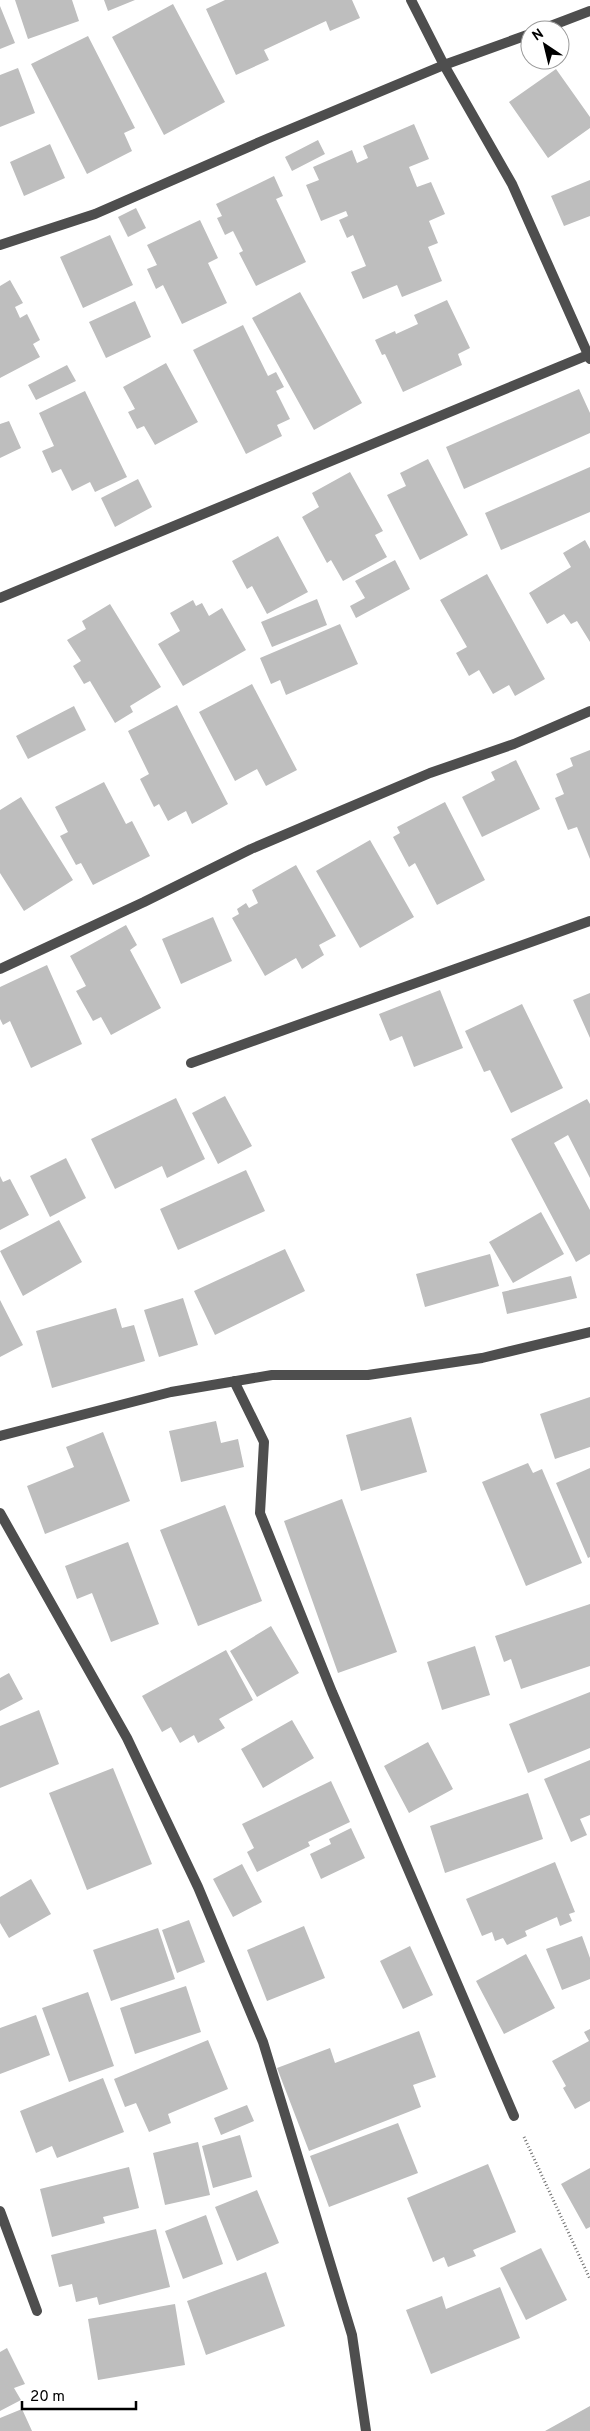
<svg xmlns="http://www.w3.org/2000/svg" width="590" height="2431" font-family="Overpass,sans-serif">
<rect width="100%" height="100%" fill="#fff"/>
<path fill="#bebebe" d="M15 0H72L79 21 28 39Z
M104 0H135L108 11Z
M225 0H352L360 18 330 31 326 21 264 50 269 60 236 75 206 9Z
M173 4 225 102 164 135 112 37Z
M0 6 15 43 0 49Z
M88 36 135 128 124 133 132 151 87 174 31 64Z
M18 68 35 113 0 127V75Z
M556 69 590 117V128L548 158 509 102Z
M414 124 429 159 409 167 417 187 431 182 445 214 429 221 438 243 428 247 442 281 402 297 397 285 363 299 351 272 366 266 353 235 347 238 339 220 348 216 346 211 321 221 306 185 319 180 313 167 352 150 357 163 368 158 363 146Z
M318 140 325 154 292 171 285 157Z
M50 144 65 178 24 196 10 162Z
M274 176 283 196 276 199 306 262 256 286 239 253 243 251 233 231 225 235 217 218 222 216 216 204Z
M590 180V216L564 226 551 196Z
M136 208 146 228 128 237 118 217Z
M200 220 218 258 208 263 227 303 182 324 163 285 156 289 147 269 157 265 147 245Z
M110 235 133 285 83 308 60 257Z
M10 280 23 303 15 307 20 318 27 314 40 340 33 344 40 357 0 378V286Z
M300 292 362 403 314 430 252 318Z
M447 300 470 348 458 354 462 365 403 392 385 354 382 355 375 340 395 331 396 334 418 324 414 315Z
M135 301 151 337 106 358 89 322Z
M243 325 268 376 276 372 284 387 276 391 290 419 277 425 282 436 246 454 193 350Z
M166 363 198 422 155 445 144 426 137 429 128 412 135 409 123 387Z
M67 365 76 381 36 400 28 385Z
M579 389 590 413V433L464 489 446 447Z
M85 391 127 477 95 492 90 482 72 491 61 469 52 473 42 451 54 446 39 413Z
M9 421 21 448 0 458V424Z
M428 459 468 535 420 560 387 495 406 486 400 473Z
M590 467V512L501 550 485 513Z
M350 472 383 531 375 535 387 557 343 581 331 560 327 563 302 517 319 507 312 493Z
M138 479 152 507 115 527 101 498Z
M278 536 308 592 267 614 252 586 247 589 232 561Z
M585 540 590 549V642L577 621 571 624 564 614 547 624 529 593 571 567 563 553Z
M395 560 410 589 356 618 350 606 365 598 355 581Z
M487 574 545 679 515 696 509 685 493 694 479 670 469 676 456 653 467 647 440 600Z
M317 599 327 625 272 647 261 622Z
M193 600 196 606 202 603 209 616 222 608 246 650 183 686 158 644 180 631 170 613Z
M110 604 161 687 130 706 133 712 115 723 90 681 84 684 73 666 81 661 67 640 86 629 82 621Z
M340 624 358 664 286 695 280 680 271 684 260 658Z
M252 684 297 770 266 786 257 769 235 781 199 712Z
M177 705 228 804 192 824 186 811 168 821 159 804 154 807 140 779 149 774 128 731Z
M74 706 86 730 28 759 16 736Z
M590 750V859L577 827 568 830 555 798 564 794 556 774 573 766 570 758Z
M516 760 540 809 482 837 462 797 495 780 491 772Z
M104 782 126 824 132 821 150 856 93 885 81 863 76 865 60 836 68 832 55 807Z
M21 797 73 880 24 911 0 873V810Z
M445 802 485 880 437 905 415 863 409 867 393 837 400 833 397 827Z
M370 840 414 917 360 948 316 871Z
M296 865 336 936 319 945 324 955 302 969 296 958 265 976 232 918 239 914 237 909 246 903 249 908 258 903 252 890Z
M213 917 232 961 181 984 162 939Z
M126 925 137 945 130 950 161 1008 111 1035 101 1017 93 1021 76 991 86 986 70 956Z
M47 965 82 1044 31 1068 10 1021 3 1025 0 1019V987Z
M440 990 463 1048 414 1067 402 1036 390 1041 379 1014Z
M590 993V1038L573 1000Z
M522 1004 563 1088 511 1113 490 1070 484 1072 465 1031Z
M225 1096 252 1146 218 1164 192 1113Z
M176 1098 205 1159 167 1178 162 1166 115 1189 91 1139Z
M587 1099 590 1104V1178L568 1135 554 1143 590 1210V1254L576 1262 511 1139Z
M66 1158 86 1198 50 1217 30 1176Z
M246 1170 265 1211 178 1250 160 1209Z
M0 1176 3 1182 10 1179 29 1215 0 1230Z
M541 1212 564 1254 513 1283 489 1242Z
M59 1220 82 1262 23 1296 0 1251Z
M285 1249 305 1291 215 1335 194 1291Z
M490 1254 499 1286 425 1307 416 1274Z
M571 1276 577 1298 507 1314 502 1292Z
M183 1298 198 1345 159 1357 144 1310Z
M0 1300 23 1345 0 1357Z
M116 1308 122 1328 134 1325 145 1361 52 1388 36 1331Z
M590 1397V1447L555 1459 540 1414Z
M411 1417 427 1472 361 1491 346 1435Z
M216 1421 221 1443 238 1439 244 1467 181 1482 169 1431Z
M103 1432 130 1501 45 1534 27 1486 74 1467 66 1447Z
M528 1463 533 1473 542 1469 582 1563 526 1586 482 1482Z
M590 1468V1557L588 1558 556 1483Z
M342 1499 397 1652 338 1673 284 1521Z
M225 1505 262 1601 198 1626 160 1530Z
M128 1542 159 1624 111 1642 92 1593 77 1599 65 1566Z
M590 1604V1666L521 1689 511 1659 504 1662 495 1636Z
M271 1626 299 1673 257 1697 230 1651Z
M475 1646 490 1695 442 1710 427 1662Z
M226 1650 253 1700 219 1719 225 1728 198 1743 194 1735 180 1743 171 1727 162 1732 142 1696Z
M9 1673 23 1699 0 1711V1678Z
M590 1692V1748L528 1773 509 1724Z
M39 1710 59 1764 0 1788V1726Z
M292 1720 314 1758 263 1788 241 1749Z
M428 1742 453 1789 409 1813 384 1766Z
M590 1760V1815L580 1819 587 1835 571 1842 544 1779Z
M113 1768 152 1864 87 1890 49 1793Z
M331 1781 350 1822 308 1842 310 1846 257 1872 247 1852 254 1848 242 1824Z
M528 1793 543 1839 445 1873 430 1826Z
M351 1828 365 1858 321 1879 310 1854 331 1844 329 1839Z
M555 1862 575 1912 569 1914 572 1921 560 1926 557 1917 525 1931 527 1936 507 1945 503 1938 495 1941 492 1932 482 1936 466 1899Z
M242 1864 262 1902 233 1917 213 1879Z
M31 1879 51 1914 9 1938 0 1923V1897Z
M189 1920 205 1962 177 1973 162 1930Z
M304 1926 325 1978 267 2001 247 1950Z
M158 1928 175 1979 111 2001 93 1950Z
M582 1936 590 1958V1979L562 1990 546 1949Z
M410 1946 433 1995 403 2009 380 1961Z
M526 1954 555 2008 504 2034 476 1981Z
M186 1986 201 2032 135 2054 120 2008Z
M88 1992 114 2066 69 2082 42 2008Z
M36 2015 50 2055 0 2074V2028Z
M590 2029V2101L575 2109 563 2088 566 2086 552 2061 589 2041 584 2032Z
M419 2031 436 2077 413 2085 421 2107 309 2151 277 2068 330 2048 335 2063Z
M208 2040 228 2089 168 2114 171 2123 149 2132 136 2103 125 2107 114 2079Z
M103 2078 124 2132 57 2158 52 2146 36 2153 20 2111Z
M247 2105 254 2121 221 2135 214 2118Z
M398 2123 418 2173 329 2207 310 2156Z
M240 2135 252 2177 213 2188 202 2146Z
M198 2142 210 2195 165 2205 153 2153Z
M488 2164 516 2232 473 2250 476 2256 448 2267 444 2257 433 2262 407 2198Z
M129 2167 139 2208 103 2217 105 2223 52 2237 40 2189Z
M590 2168V2227L586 2229 561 2184Z
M257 2190 279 2243 237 2261 215 2207Z
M206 2215 223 2264 183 2279 165 2231Z
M156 2229 170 2287 99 2305 97 2297 76 2302 72 2284 59 2287 51 2255Z
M541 2248 567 2300 526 2320 500 2268Z
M266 2272 285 2326 206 2355 187 2301Z
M500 2287 520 2338 431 2374 406 2310 442 2296 446 2309Z
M175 2304 185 2365 98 2380 88 2319Z
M7 2348 25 2384 14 2388 21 2400 0 2411V2352Z
M590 2406V2431H545Z
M22 2409 32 2431H0V2418Z"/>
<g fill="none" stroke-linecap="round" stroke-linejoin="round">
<path stroke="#707070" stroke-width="3" stroke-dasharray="1 2.5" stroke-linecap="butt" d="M524 2137 590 2279"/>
<path stroke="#4e4e4e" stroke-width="10" d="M411 0 444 65 512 184 590 359
M540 30 590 11
M0 245 95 214 269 138 444 65 530 34
M0 598 590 354
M0 969 144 902 251 849 430 773 514 744 590 711
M191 1063 590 921
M234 1381 264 1442 260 1513 332 1692 514 2116
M0 1436 171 1392 272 1375H368L482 1358 590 1332
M0 1513 127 1738 198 1887 263 2042 352 2335 366 2431
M0 2211 37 2311"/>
</g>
<g transform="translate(545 45) rotate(325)"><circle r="24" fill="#ffffff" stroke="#999999"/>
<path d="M0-4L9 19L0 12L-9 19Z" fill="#000000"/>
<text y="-8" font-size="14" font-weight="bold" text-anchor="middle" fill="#000000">N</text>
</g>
<path d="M22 2401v8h114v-8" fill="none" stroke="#000000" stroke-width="2.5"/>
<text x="30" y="2401" font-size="15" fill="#000000" stroke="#ffffff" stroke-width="4" paint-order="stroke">20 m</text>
</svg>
